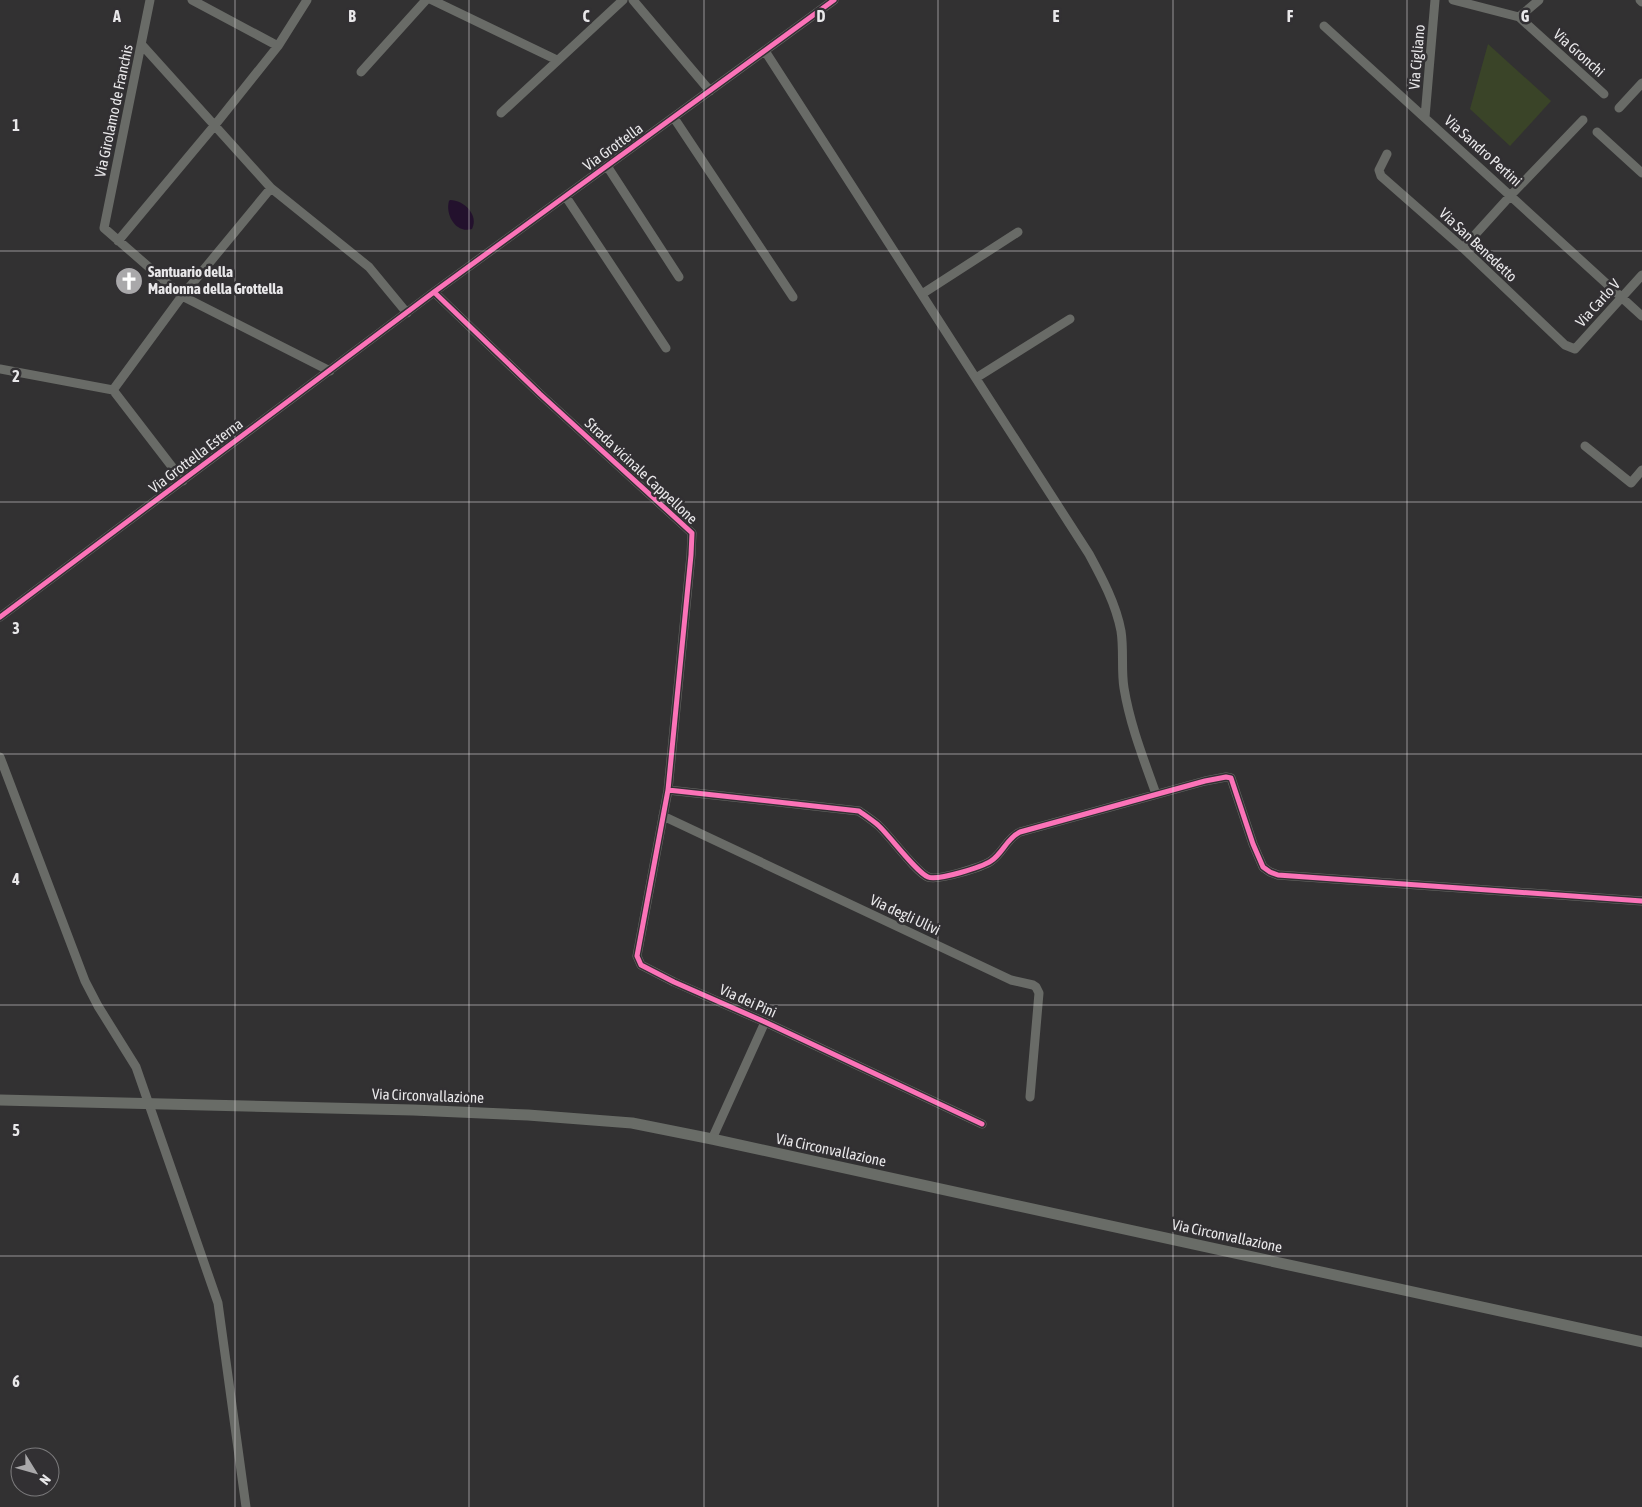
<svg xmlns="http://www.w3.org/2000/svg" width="1642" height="1507" font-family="'Asap Condensed',sans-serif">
<rect width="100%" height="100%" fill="#323132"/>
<path fill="#3a4428" d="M1488 44 1551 101 1510 146 1470 109Z"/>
<path fill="#23112d" d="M450 200C464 200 479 215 472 229 456 234 445 215 449 201Z"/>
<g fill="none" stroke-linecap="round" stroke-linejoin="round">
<path stroke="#696b67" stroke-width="9" d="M192 0 278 46
M432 0 557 60
M633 0 710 91
M1453 0 1519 17 1604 94
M1640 0 1642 2
M1519 17 1539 0
M1324 26 1642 316
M142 45 271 188 369 267 407 313
M765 51 1089 554C1102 578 1116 604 1121 631 1124 650 1121 670 1124 688 1130 725 1144 760 1156 794
M361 72 426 0
M1619 108 1642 83
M501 113 623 0
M1425 117 1435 0
M674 118 793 297
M1597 132 1642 173
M1387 154 1379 170 1381 176 1463 248 1565 345 1575 349 1642 275
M607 166 679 277
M271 188 182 296 330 371
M566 197 666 348
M118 241 215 125 278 46 307 0
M1463 248 1511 195 1583 120
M434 292 540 394 692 533 691 555 668 790 637 956 641 965 674 982 765 1022 982 1124
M922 294 1018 232
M0 369 113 390 183 481
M976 378 1070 319
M113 390 182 296 104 228 150 0
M1585 446 1631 483 1642 470
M0 617 434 292 834 0
M0 757 85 981 98 1006 136 1067 218 1303 246 1507
M668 790 859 811C866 816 872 820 878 825 890 836 916 872 928 877 938 881 982 867 991 861 1003 853 1007 838 1020 832L1205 781 1226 777 1231 778 1253 844 1263 867 1270 872 1278 875 1642 901
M663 816 1011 980 1033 985 1036 987 1039 993 1030 1097
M712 1139 765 1022"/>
<path stroke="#696c67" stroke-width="11" d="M0 1100 413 1110 528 1115 632 1123 712 1139 1642 1342"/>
<g stroke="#323033" stroke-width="8">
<path id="cycleway" d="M434 292 540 394 692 533 691 555 668 790 637 956 641 965 674 982 765 1022 982 1124
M0 617 434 292 834 0
M668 790 859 811C866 816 872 820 878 825 890 836 916 872 928 877 938 881 982 867 991 861 1003 853 1007 838 1020 832L1205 781 1226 777 1231 778 1253 844 1263 867 1270 872 1278 875 1642 901"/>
</g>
<use href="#cycleway" stroke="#fb73b8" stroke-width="5"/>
</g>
<path fill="none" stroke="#e9e8ea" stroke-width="1" stroke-opacity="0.55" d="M235 0V1507M469 0V1507M704 0V1507M938 0V1507M1173 0V1507M1407 0V1507M0 251H1642M0 502H1642M0 754H1642M0 1005H1642M0 1256H1642"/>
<defs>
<g id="church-disc" transform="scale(1.4375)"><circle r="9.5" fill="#a9a8aa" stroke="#323033"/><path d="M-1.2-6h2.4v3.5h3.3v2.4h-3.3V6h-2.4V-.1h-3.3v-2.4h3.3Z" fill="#fff"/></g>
</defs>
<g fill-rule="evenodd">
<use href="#church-disc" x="129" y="281"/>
</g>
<g text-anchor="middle" stroke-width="5" stroke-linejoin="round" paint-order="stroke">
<g font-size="15" fill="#e9e8ea" stroke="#323033">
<text transform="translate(1579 53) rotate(42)" y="5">Via Gronchi</text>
<text transform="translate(1417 57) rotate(-85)" y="5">Via Cigliano</text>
<text transform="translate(114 111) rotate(-78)" y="5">Via Girolamo de Franchis</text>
<text transform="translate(613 147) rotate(-36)" y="5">Via Grottella</text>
<text transform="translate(1483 151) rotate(42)" y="5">Via Sandro Pertini</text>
<text transform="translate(1478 245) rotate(43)" y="5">Via San Benedetto</text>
<text transform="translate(1598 303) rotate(-48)" y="5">Via Carlo V</text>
<text transform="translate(196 456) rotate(-37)" y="5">Via Grottella Esterna</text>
<text transform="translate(641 471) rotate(43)" y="5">Strada vicinale Cappellone</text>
<text transform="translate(905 915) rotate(25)" y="5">Via degli Ulivi</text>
<text transform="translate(748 1001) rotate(24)" y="5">Via dei Pini</text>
<text transform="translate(428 1096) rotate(2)" y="5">Via Circonvallazione</text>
<text transform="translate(831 1150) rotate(12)" y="5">Via Circonvallazione</text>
<text transform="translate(1227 1236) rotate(12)" y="5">Via Circonvallazione</text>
</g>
<g font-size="15" font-weight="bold" fill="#e9e8ea" stroke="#323033" text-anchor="start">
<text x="148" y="277">Santuario della<tspan x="148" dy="17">Madonna della Grottella</tspan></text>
</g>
</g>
<g font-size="16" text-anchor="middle" font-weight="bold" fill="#e9e8ea" stroke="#323033" stroke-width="5" stroke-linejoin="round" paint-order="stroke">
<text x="117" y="22">A</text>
<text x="352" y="22">B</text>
<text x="586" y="22">C</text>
<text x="821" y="22">D</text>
<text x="1056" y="22">E</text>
<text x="1290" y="22">F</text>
<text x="1525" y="22">G</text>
<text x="16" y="131">1</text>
<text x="16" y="382">2</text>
<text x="16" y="634">3</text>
<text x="16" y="885">4</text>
<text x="16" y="1136">5</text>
<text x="16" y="1387">6</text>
</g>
<g transform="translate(35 1472) rotate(127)"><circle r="24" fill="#323033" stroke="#7b7a7c"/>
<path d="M0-4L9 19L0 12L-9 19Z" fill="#a9a8aa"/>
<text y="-8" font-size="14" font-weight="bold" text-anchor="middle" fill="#e9e8ea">N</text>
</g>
</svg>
